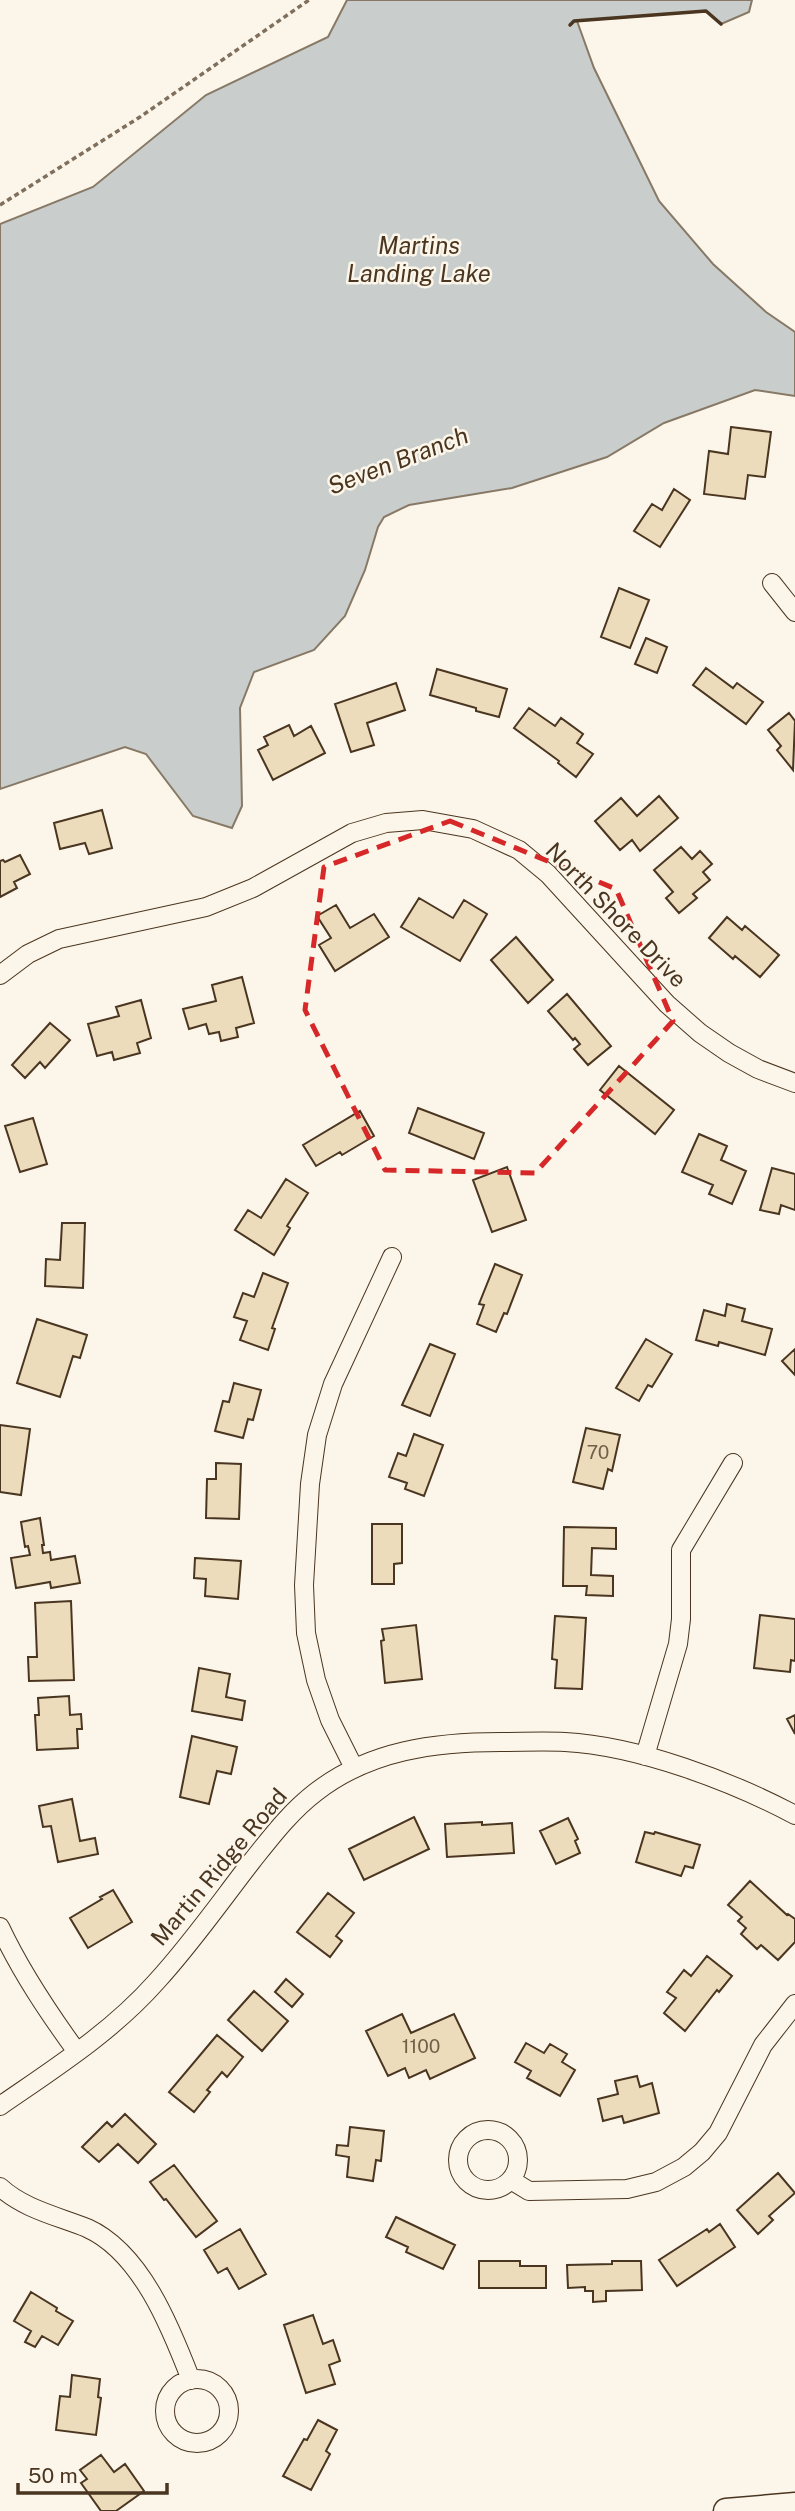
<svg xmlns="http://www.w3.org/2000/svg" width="795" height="2511" font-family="'Public Sans',sans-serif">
<rect width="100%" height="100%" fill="#fbf6e9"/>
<path fill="#c9cecd" stroke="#887966" stroke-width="2" d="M347 0H752L749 12 721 24 706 11 577 21 594 68 659 201 713 264 766 312 795 332V396L755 390 664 423 607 457 512 488 409 505 384 517 378 527 365 570 345 616 314 650 254 672 240 708 242 806 232 828 193 816 146 754 125 747 0 789V224L93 187 206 95 328 37Z"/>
<path fill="#ecdcbc" stroke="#4a3520" stroke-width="2" d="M731 427 771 432 765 477 748 475 745 499 704 494 709 451 728 454Z
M674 489 690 500 660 547 634 531 652 504 662 510Z
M619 588 649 600 630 648 601 637Z
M646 638 667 647 657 673 635 664Z
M706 668 733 688 737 683 763 702 746 724 693 685Z
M437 669 507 689 499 717 476 711V708L430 695Z
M396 683 405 710 367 723 374 745 351 752 335 704Z
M529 708 555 726 561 718 583 734 577 743 593 754 576 777 558 763 559 761 514 728Z
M789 713 795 721 793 770 777 750 781 746 768 730Z
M289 725 294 736 311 726 325 753 273 780 258 750 268 745 264 737Z
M659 796 678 818 640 851 632 840 620 850 595 821 621 798 637 816Z
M102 810 112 848 89 854 85 843 60 849 54 823Z
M681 847 692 859 700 851 712 864 703 872 710 880 693 894 697 898 679 913 666 898 673 892 654 870Z
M20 855 30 874 14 882 17 888 0 897V861L3 860 5 862Z
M419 898 453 918 464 900 487 914 460 961 401 927Z
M336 905 350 928 374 914 389 937 335 971 319 945 331 938 317 916Z
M727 917 742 930 745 926 779 955 760 977 735 956 733 959 709 938Z
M516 937 553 980 528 1003 491 960Z
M242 977 254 1023 236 1028 238 1037 221 1041 219 1032 209 1034 206 1024 189 1029 183 1009 216 1001 212 985Z
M567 994 611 1046 588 1065 574 1049 580 1044 575 1038 573 1040 548 1011Z
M141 1000 151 1038 137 1043 140 1053 114 1060 112 1052 97 1056 88 1024 119 1016 116 1007Z
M50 1023 70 1040 45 1068 40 1062 25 1078 12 1065Z
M619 1066 674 1110 655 1134 600 1090Z
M418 1108 484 1133 474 1159 409 1133Z
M360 1111 374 1136 342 1155 340 1152 316 1166 303 1145Z
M33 1118 47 1164 20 1172 5 1126Z
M699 1134 727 1146 721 1160 746 1171 732 1204 709 1194 713 1185 682 1172Z
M507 1167 526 1220 492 1232 473 1180Z
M772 1168 795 1174V1210L781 1205 779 1214 760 1210Z
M286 1179 308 1193 287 1226 290 1228 274 1255 235 1230 248 1210 261 1218Z
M62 1223H85L83 1288 45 1286 46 1259 60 1260Z
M495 1264 522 1275 507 1314 504 1313 496 1332 477 1324 484 1305 479 1304Z
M263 1273 288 1283 272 1328 275 1329 268 1350 240 1340 247 1321 234 1317 243 1293 254 1297Z
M727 1304 745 1309 742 1321 772 1329 765 1355 719 1342 718 1346 696 1340 704 1310 725 1316Z
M37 1319 87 1335 80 1358 73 1356 60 1397 17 1383Z
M646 1339 672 1354 652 1387 648 1385 639 1401 616 1388Z
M430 1344 455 1354 430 1416 402 1405Z
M795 1349V1375L782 1361Z
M234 1383 261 1390 253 1420 248 1419 243 1438 215 1431 223 1401 229 1402Z
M0 1425 30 1429 21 1495 0 1492Z
M586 1428 620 1435 612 1471 608 1469 603 1489 573 1482Z
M414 1434 443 1445 424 1496 405 1489 407 1483 389 1477 398 1453 406 1456Z
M216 1463 241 1464 239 1519 206 1518 207 1479H216Z
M40 1518 44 1545H42L43 1553 50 1552 51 1560 75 1556 80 1583 51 1588 50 1582 16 1588 11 1558 30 1555 28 1546 25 1547 21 1522Z
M372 1524H402V1563L394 1564V1584H372Z
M564 1527 616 1528V1549L592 1548 591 1575 613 1576V1596L586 1595 587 1586H563Z
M195 1558 241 1561 238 1599 205 1596 206 1579 194 1578Z
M71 1601 74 1680 29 1681 28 1657H37L35 1603Z
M760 1615 795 1619V1661L791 1660 790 1672 754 1668Z
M555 1616 586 1618 582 1689 555 1688 557 1660 552 1659Z
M416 1625 422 1679 385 1683 381 1641 384 1640 382 1629Z
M199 1668 230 1674 226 1697 245 1701 242 1720 192 1711Z
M69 1696 70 1715 81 1714 82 1729H77L78 1748 37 1750 35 1715H39L38 1698Z
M795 1715V1734L787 1719Z
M192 1736 237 1747 231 1774 217 1771 209 1804 180 1797Z
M72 1799 80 1841 95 1838 98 1854 58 1862 51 1826 43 1827 39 1806Z
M414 1817 429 1849 364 1880 349 1849Z
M568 1818 578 1839 575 1841 580 1853 556 1864 540 1831Z
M482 1822V1825L512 1823 514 1853 447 1857 445 1824Z
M645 1832 654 1834 655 1832 700 1845 693 1868 685 1866 681 1876 636 1862Z
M750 1881 787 1915 788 1914 795 1919V1942L778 1960 761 1945 757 1949 741 1934 746 1928 738 1921 742 1917 728 1905Z
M113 1890 132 1922 88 1948 70 1918 102 1899 100 1897Z
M328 1893 354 1913 336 1936 342 1941 330 1957 297 1932Z
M707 1956 732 1976 719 1992 717 1990 685 2031 664 2013 676 1998 667 1992 684 1970 691 1976Z
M286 1979 303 1994 292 2007 275 1992Z
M254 1991 288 2021 262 2051 228 2020Z
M402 2014 411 2033 454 2014 475 2058 430 2079 426 2070 409 2078 405 2068 388 2076 366 2031Z
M217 2035 243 2057 227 2077 222 2072 207 2090 210 2092 194 2112 169 2092Z
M526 2043 544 2053 550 2044 567 2054 562 2062 575 2070 560 2096 527 2078 531 2071 515 2062Z
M637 2076 640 2087 652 2083 659 2113 624 2123 622 2116 603 2121 598 2099 618 2094 615 2081Z
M125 2114 156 2144 138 2163 118 2144 99 2162 82 2147 107 2122 112 2127Z
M350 2127 384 2131 381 2161 376 2160 373 2181 347 2177 349 2157 336 2155 337 2145 348 2146Z
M174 2165 217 2221 196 2237 166 2199 164 2200 150 2182Z
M778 2173 795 2193 769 2216 773 2220 758 2234 737 2210Z
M396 2217 455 2245 443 2269 406 2252 408 2247 386 2237Z
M720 2224 735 2247 677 2286 659 2260 707 2229 709 2232Z
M240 2229 266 2274 239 2289 227 2268 218 2273 204 2250Z
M479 2261H520V2266H546V2288H479Z
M612 2261H641L642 2290 606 2291V2301L593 2302V2291H585V2287L568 2288 567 2265 612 2264Z
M31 2292 57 2308 56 2311 73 2321 58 2345 42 2336 35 2347 25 2342 31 2331 14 2321Z
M313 2315 323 2344 333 2340 340 2361 329 2365 335 2384 306 2393 284 2325Z
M72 2375 100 2379 98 2397 101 2398 96 2435 56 2430 60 2396 70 2397Z
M318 2420 337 2430 326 2451 330 2454 311 2490 283 2476 304 2439 307 2440Z
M101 2455 114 2472 125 2464 144 2491 116 2511H101L81 2483 87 2479 80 2470Z"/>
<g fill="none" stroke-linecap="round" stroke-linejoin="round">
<g stroke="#4a3520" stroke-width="20">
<path id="street" d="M772 583 795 612
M0 975 28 954 59 939 206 907 253 888 352 833 386 823 423 820 473 829 519 850 548 874 667 1004 700 1033 729 1053 758 1069 795 1083
M645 1756 678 1644 681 1619V1550L733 1463
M354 1768 330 1720 316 1680 306 1633 304 1585 310 1484 317 1435 333 1384 392 1257
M0 1927C21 1972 48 2012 77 2052
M0 2106C55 2068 112 2032 157 1981 191 1944 221 1901 252 1861 272 1836 291 1811 316 1792 370 1750 436 1742 501 1742 522 1742 544 1741 565 1742 638 1746 731 1781 795 1815
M458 2160a30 30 0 1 1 60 0a30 30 0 1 1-60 0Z
M511 2180 529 2191 627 2189 656 2182 684 2167 702 2152 718 2133 763 2045 795 2004
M0 2187C24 2209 57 2216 87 2228 141 2252 171 2328 191 2380
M165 2411a32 32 0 1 1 64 0a32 32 0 1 1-64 0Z"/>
</g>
<g stroke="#4a3520" stroke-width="27">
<path id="secondary" d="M726 2511 795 2505"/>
</g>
<path stroke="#7f6f5c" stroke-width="3.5" stroke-dasharray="5 3.5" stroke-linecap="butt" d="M0 205 140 117 309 0"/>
<use href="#street" stroke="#fbf6e9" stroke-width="18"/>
<use href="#secondary" stroke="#fbf6e9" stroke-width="24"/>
<path stroke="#4a3520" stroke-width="3.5" d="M570 25 574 21 706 11 721 24"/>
</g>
<path fill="none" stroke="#d62828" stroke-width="5" stroke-dasharray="14 9" stroke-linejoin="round" d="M450 821 616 889 673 1021 535 1173 385 1170 305 1010 324 867Z"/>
<g text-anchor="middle" stroke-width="5" stroke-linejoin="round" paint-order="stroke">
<g font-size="19" fill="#725f47">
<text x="598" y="1459">70</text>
<text x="421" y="2053">1100</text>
</g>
<g font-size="23" fill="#4a3520" stroke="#fbf6e9">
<text transform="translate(616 915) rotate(46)" y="8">North Shore Drive</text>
<text transform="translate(219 1867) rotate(-50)" y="8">Martin Ridge Road</text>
</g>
<g font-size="24" font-style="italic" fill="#4a3520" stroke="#fbf6e9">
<text x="419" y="254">Martins<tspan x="419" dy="28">Landing Lake</tspan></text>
<text transform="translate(398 461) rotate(-21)" y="8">Seven Branch</text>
</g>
</g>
<path d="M18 2483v10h149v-10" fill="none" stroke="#4a3520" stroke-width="3.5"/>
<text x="28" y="2483" font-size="21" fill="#4a3520" stroke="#fbf6e9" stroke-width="5" paint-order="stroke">50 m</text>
</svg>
